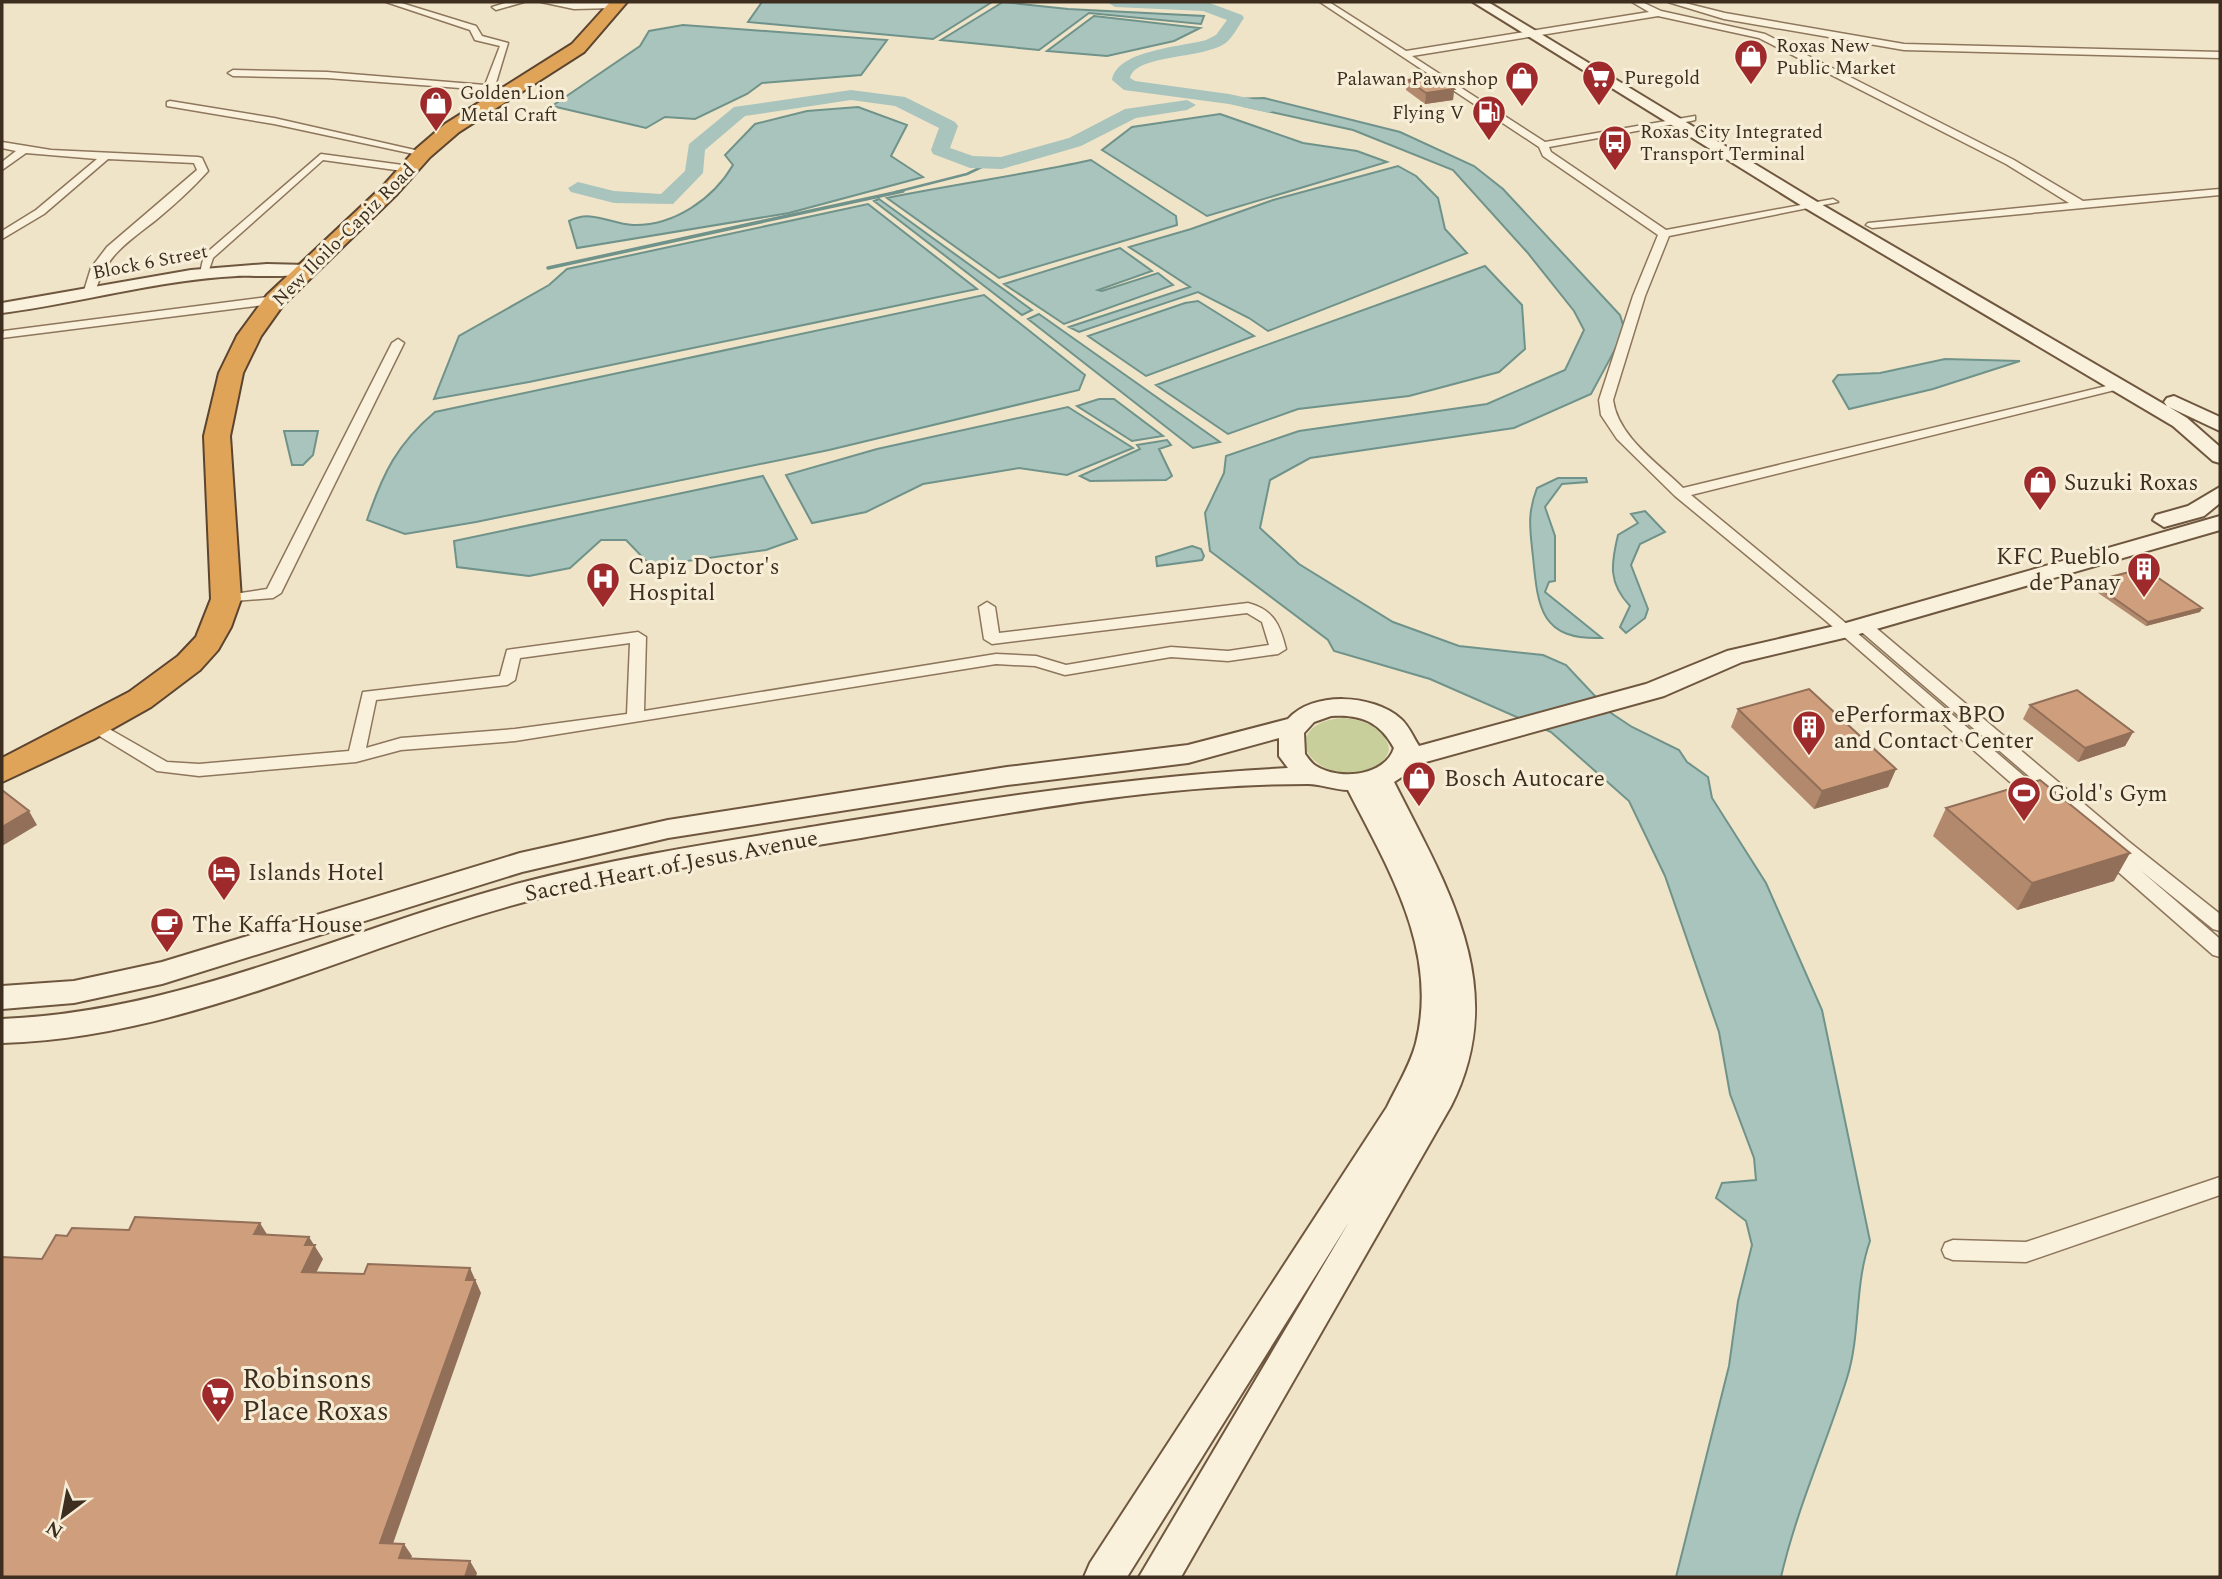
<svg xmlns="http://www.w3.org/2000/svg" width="2222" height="1579" font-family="Spectral,serif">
<rect width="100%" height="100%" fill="#f0e4c8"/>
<path fill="#c9cf9b" d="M1344 718C1364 720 1387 728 1389 750 1378 788 1313 778 1304 744 1308 724 1326 719 1344 718Z"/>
<path fill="#a9c4bc" stroke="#6f938a" stroke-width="2" d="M762 2H992L933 39 748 22Z
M1003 2 1068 9 1204 16 1201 24 1089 13 1039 50 941 40Z
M1094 16 1200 28 1174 41 1107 56 1047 51Z
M683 25 887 40 861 75 762 83 747 94 695 119 665 117 646 128 552 106 640 46 649 31Z
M1264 98 1400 132 1474 166 1503 189 1620 315 1625 331 1591 394 1514 428 1310 458 1270 480 1260 528 1299 564 1393 622 1459 646 1543 655 1566 665 1611 713 1632 727 1679 750 1687 762 1708 777 1712 798 1766 883 1822 1010 1870 1241C1854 1286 1861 1333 1847 1378 1826 1445 1797 1508 1781 1577H1676L1729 1366 1738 1301 1752 1245 1746 1221 1716 1198 1722 1183 1756 1180 1754 1158 1730 1094 1719 1032 1665 876 1629 801 1551 732 1430 679 1334 651 1328 640 1210 551 1205 513 1224 473 1226 456 1299 431 1487 404 1565 370 1584 330 1574 311 1527 252 1453 170 1353 130 1244 106 1229 99Z
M858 107 907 125 891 156 923 177 789 213 577 248 569 221C592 209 610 224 633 225 674 226 713 199 733 165L725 155 755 124 807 111Z
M1220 114 1303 143 1357 151 1387 162 1207 216 1102 150 1132 127Z
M1091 160 1176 216 1177 225 999 278 887 198C955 184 1023 175 1091 160Z
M1398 166 1416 176 1438 198 1445 229 1467 253 1268 331 1249 318 1198 292 1079 332 1069 327 1190 287 1129 247 1191 229 1273 200Z
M879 199 1032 310 1022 315 874 201Z
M868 204 977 289 529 382 434 399 459 336 549 285 567 269Z
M1120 248 1152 271 1098 290 1102 291 1158 273 1173 285 1064 324 1004 284Z
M1485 266 1522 305 1525 349 1499 372 1409 396 1298 409 1228 434 1156 385Z
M984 295 1085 375 1079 390 829 450 476 522 405 534 367 520C383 473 397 444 435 412Z
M1198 301 1254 336 1146 376 1088 336 1185 303Z
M1039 314 1220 442 1193 448 1028 319Z
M1945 359 2020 361 1933 389 1849 409 1833 381 1838 375 1880 373Z
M1099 399H1114L1163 436 1132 441 1077 406Z
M1068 407 1133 448 1067 475 1019 468 923 484 866 512 812 523 786 475 877 449Z
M284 431H318L313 455 303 465H292Z
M1167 440 1171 445 1159 449 1172 476 1166 480 1090 481 1080 476 1140 449 1137 445Z
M763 476 797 539 766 550 651 566 626 540H601L570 568 529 576 457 567 454 541Z
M1558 478H1586L1587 482 1562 484 1545 507 1555 536V581L1549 582 1545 592 1602 638C1541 640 1538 609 1533 557 1530 529 1527 514 1537 488Z
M1645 511 1665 532 1640 544 1631 565 1648 609 1645 618 1626 633 1620 627 1630 606C1608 583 1611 564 1618 535L1638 523 1631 514Z
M1192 546 1201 549 1204 556 1202 560 1157 566 1156 557Z"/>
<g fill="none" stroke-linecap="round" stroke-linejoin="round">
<path stroke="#6f938a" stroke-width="2.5" d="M896 192 967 174 990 163"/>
<path stroke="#6f938a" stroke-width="3.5" d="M548 268 903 191"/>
<path fill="#a9c4bc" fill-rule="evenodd" d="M1107 2H1207L1242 15 1244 18C1239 25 1234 35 1228 41 1208 60 1136 53 1130 78L1135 81 1229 94 1275 104 1278 108 1269 113 1229 104 1124 90 1112 80C1117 50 1181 47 1206 40L1216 35 1227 20 1203 11 1115 7Z
M851 90 905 97 955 122 958 126 950 148 973 156 1001 157 1069 138 1125 109 1187 100 1196 105 1187 110 1136 118 1081 146 1002 169 970 168 933 154 931 150 939 128 895 106 851 100 745 116 705 150 703 173 673 204 614 203 571 192 568 188 578 182 614 191 661 194 685 171 689 144 734 107Z"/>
<g stroke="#8d765c" stroke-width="3">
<path id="street" d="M386 2H398L476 26 482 36 508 43 495 86 514 88V92L327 78 233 76 228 73 233 70 327 72 485 85 500 46 475 40 470 30Z
M509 2H524L496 10 492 7Z
M541 2H614L618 5 614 8 574 9Z
M1320 2H1329L1406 51 1649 12 1632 2H1642L1661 11 1765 34 2014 160 2083 201 2220 189V195L1872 228 1866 225 1868 223 2069 203 2006 164 1759 38 1658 16 1412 56 1545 142 1695 116V120L1691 121 1549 147 1551 152 1666 230 1833 199 1838 202 1669 236 1645 296 1613 400C1618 437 1658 463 1683 488L2123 382V388L1691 495 1835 614 2046 795 2049 799 2046 803H2034L1825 620 1675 496 1617 439 1601 415 1599 400 1633 296 1658 235 1543 156 1539 147Z
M1668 2H1681L1725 13 1904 44 2220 52V58L1904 50 1724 19Z
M170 101 274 118 428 153 423 156 274 124 167 106V102Z
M2 142 51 150 198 157 202 158 208 171C193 188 174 205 156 220 128 242 103 257 95 294L89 298 83 294 91 268 107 247 197 170 194 163 108 159 44 214 2 239V231L36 210 97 159 26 153 2 170V162L16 151 2 148Z
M321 154 410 166 415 169 410 172 323 160 213 258 208 273H200L204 255Z
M275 296 279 297V303L2 338 4 331Z
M398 339 404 343 281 593 273 598 221 602 218 599 221 596 267 589 392 343Z
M987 602 995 607 999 633 1248 603C1274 610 1280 625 1286 649L1278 654 1228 661 1171 657 1065 675 1035 666 996 664 515 741 401 750 356 762 199 776 157 771 83 726 91 721 97 722 167 762 199 764 349 751 363 692 500 676 507 650 638 632 646 637 644 711 996 654 1036 656 1066 665 1171 647 1228 651 1269 645 1262 622 1247 613 992 644 984 639 979 607ZM630 643 627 714 515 729 401 738 366 748 376 700 507 685 515 680 520 658Z
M1863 620 1869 622 2128 841 2220 914V931L2213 929 2140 870 2220 939V957L2213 955 2100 856 2097 851 2100 846H2110L1857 628 1855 625 1857 622Z
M2220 1177V1195L2026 1262 1953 1260 1945 1257 1942 1250 1945 1243 1953 1240 2026 1242Z"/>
</g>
<g stroke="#6f573f" stroke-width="4">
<path id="secondary" d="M1473 2H1488L1819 203 2167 406 2164 402 2167 398 2174 396 2220 417V431L2169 407 2187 418 2220 447V463L2213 461 2173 426 1807 209Z
M267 264 307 265 316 270C308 279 252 275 237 276 158 280 80 303 2 313V303L191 270Z
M2220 487V503L2204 516 2164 527 2153 520 2156 515 2188 506Z
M2220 516V530L1852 636 1742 662 1664 696 1415 765 1411 771 1394 782C1447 887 1511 988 1451 1106L1181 1577H1139L1349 1222 1127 1577H1084L1090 1563 1387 1107C1397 1086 1410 1066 1416 1043 1439 951 1389 870 1348 790 1334 790 1321 784 1308 784 1158 784 1008 813 861 838 750 856 637 873 528 901 353 947 185 1038 2 1043V1019C184 1012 350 927 524 882 624 856 727 841 829 824 982 799 1133 776 1288 768L1279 756V738L1188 763 1007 785 668 838 522 872 162 984 74 1003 2 1009V986L74 981 162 962 520 853 668 820 1007 767 1188 745 1288 719C1313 691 1373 694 1401 719 1409 726 1413 737 1419 746L1646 684 1727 651 1839 625ZM1331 716C1361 714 1380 722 1394 748 1385 776 1340 781 1316 766 1312 764 1308 758 1305 754L1304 733 1314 722Z"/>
</g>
<g stroke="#5b4430" stroke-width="4">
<path id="highway" d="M610 2H627L584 52 459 132 430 157 397 194 283 305 261 336 243 373 230 436 241 599 231 627 218 650 200 670 151 707 94 739 2 782V758L129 692 178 656 196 637 211 599 204 436 219 373 237 336 267 295 383 186 416 149 445 124 572 44Z"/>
</g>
<use href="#street" fill="#faf1dc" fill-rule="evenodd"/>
<use href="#secondary" fill="#faf1dc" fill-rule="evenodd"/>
<use href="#highway" fill="#e0a458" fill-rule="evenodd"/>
</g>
<path fill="#b2896c" d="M1408 80 1454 89 1453 100 1425 104 1406 90Z
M2091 582 2202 608 2200 612 2146 626 2088 586Z
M2030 705 2133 732 2125 746 2078 762 2023 719Z
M1738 709 1896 769 1888 787 1814 809 1731 727Z
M1946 808 2114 881 2017 910 1933 836Z"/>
<path fill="#916f58" d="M1454 89 1453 100 1425 104 1426 93Z
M2202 608 2200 612 2146 626 2148 622Z
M2133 732 2125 746 2078 762 2085 748Z
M1896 769 1888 787 1814 809 1822 791Z
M29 811 37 825 2 846V827Z
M2130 853 2114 881 2017 910 2032 883Z
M260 1223 268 1236 254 1234Z
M309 1237 323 1259 310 1285 302 1272 305 1245Z
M470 1268 481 1293 389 1555 380 1543Z
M404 1544 412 1556 407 1570 399 1558Z
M470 1561 477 1573 476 1577H465Z"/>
<path fill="#cf9f7d" stroke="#916f58" stroke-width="2" d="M1436 76 1454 89 1426 93 1408 80Z
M2144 568 2202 608 2148 622 2091 582Z
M1809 689 1896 769 1822 791 1738 709Z
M2077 690 2133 732 2085 748 2030 705Z
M2040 780 2130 853 2032 883 1946 808Z
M2 790 29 811 2 827Z
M135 1217 260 1223 254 1234 309 1237 305 1245H315L302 1272 364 1274 368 1264 470 1268 466 1280H475L380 1543 404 1544 399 1558 470 1561 465 1577H2V1257L42 1259 56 1235 67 1236 72 1228 129 1230Z"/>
<defs>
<g id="shop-pin" transform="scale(1.75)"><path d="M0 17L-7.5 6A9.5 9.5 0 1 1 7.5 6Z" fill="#9e2a2b" stroke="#f7eed8"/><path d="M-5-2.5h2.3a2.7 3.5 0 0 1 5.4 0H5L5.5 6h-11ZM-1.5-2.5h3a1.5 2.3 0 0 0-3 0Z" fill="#fff"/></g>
<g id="supermarket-pin" transform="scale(1.75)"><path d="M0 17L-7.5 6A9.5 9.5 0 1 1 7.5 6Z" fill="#9e2a2b" stroke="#f7eed8"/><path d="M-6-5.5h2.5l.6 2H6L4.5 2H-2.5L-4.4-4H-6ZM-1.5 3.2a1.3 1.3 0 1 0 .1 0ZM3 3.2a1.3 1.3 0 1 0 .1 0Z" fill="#fff"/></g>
<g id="fuel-pin" transform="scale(1.75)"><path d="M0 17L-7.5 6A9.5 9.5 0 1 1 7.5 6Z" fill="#9e2a2b" stroke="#f7eed8"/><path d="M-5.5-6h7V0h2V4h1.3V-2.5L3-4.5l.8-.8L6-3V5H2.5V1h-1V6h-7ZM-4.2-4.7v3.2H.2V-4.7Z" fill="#fff"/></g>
<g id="bus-pin" transform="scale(1.75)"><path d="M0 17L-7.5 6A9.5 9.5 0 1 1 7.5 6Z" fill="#9e2a2b" stroke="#f7eed8"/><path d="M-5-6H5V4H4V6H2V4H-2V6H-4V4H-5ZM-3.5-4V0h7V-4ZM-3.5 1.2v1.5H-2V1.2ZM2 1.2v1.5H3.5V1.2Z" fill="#fff"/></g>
<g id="building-pin" transform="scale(1.75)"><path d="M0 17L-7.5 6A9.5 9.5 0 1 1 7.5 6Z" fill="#9e2a2b" stroke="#f7eed8"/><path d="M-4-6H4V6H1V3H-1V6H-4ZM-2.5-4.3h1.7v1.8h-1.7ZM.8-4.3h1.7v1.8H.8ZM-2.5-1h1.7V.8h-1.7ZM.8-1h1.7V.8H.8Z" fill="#fff"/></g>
<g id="hospital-pin" transform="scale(1.75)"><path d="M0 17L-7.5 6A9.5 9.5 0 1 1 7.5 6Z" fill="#9e2a2b" stroke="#f7eed8"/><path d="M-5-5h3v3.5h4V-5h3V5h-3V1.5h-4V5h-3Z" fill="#fff"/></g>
<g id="stadium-pin" transform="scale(1.75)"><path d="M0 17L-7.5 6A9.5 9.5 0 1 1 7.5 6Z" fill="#9e2a2b" stroke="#f7eed8"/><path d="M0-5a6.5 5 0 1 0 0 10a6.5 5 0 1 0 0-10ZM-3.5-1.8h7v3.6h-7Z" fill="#fff"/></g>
<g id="hotel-pin" transform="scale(1.75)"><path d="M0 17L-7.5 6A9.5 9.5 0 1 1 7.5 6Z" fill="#9e2a2b" stroke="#f7eed8"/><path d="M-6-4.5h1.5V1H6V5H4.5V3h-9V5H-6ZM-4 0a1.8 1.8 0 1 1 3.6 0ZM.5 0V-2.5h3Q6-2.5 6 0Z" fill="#fff"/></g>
<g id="cafe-pin" transform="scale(1.75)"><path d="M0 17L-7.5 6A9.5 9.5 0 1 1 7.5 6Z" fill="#9e2a2b" stroke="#f7eed8"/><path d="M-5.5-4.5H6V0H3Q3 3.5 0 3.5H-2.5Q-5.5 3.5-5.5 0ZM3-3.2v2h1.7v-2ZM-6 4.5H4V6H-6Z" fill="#fff"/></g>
</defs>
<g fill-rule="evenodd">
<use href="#shop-pin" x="1751" y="56"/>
<use href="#supermarket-pin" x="1599" y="77"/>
<use href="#shop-pin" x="1522" y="78"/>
<use href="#shop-pin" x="436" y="103"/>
<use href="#fuel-pin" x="1489" y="112"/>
<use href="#bus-pin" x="1615" y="142"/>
<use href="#shop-pin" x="2040" y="482"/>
<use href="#building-pin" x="2144" y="569"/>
<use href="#hospital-pin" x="603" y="579"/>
<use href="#building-pin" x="1809" y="727"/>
<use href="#shop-pin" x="1419" y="778"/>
<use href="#stadium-pin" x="2024" y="793"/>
<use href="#hotel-pin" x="224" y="872"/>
<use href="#cafe-pin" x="167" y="924"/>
<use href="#supermarket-pin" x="218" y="1394"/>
</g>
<g text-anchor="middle" stroke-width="6" stroke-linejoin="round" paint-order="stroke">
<g font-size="19" fill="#3d2e20" stroke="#f7eed8" text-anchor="start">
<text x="1776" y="52">Roxas New<tspan x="1776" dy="22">Public Market</tspan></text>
<text x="1624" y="84">Puregold</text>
<text x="1498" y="85" text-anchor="end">Palawan Pawnshop</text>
<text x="460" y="99">Golden Lion<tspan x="460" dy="22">Metal Craft</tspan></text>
<text x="1464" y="119" text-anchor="end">Flying V</text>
<text x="1640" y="138">Roxas City Integrated<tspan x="1640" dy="22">Transport Terminal</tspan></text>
</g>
<g font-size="19" fill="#3d2e20" stroke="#f7eed8">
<text transform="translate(343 234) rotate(-45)" y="7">New Iloilo-Capiz Road</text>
<text transform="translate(150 261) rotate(-11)" y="7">Block 6 Street</text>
</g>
<g font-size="23" fill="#3d2e20" stroke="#f7eed8" text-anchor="start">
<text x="2064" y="490">Suzuki Roxas</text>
<text x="2120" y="564" text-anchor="end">KFC Pueblo<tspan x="2120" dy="26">de Panay</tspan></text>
<text x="628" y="574">Capiz Doctor's<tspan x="628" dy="26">Hospital</tspan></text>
<text x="1834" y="722">ePerformax BPO<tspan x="1834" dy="26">and Contact Center</tspan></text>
<text x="1444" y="786">Bosch Autocare</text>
<text x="2048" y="801">Gold's Gym</text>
<text x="248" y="880">Islands Hotel</text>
<text x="192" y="932">The Kaffa House</text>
</g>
<g font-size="23" fill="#3d2e20" stroke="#f7eed8">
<text transform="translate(671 865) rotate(-11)" y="8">Sacred Heart of Jesus Avenue</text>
</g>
<g font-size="28" fill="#3d2e20" stroke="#f7eed8" text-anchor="start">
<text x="242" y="1388">Robinsons<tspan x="242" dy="32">Place Roxas</tspan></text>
</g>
</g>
<rect width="2222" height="1579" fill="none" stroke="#3d2e20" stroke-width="7"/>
<g transform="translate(63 1516) rotate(212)" stroke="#f7eed8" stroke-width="5" paint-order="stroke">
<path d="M0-5L12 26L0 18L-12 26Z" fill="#3d2e20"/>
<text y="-10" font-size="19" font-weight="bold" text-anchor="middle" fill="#3d2e20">N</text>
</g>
</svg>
